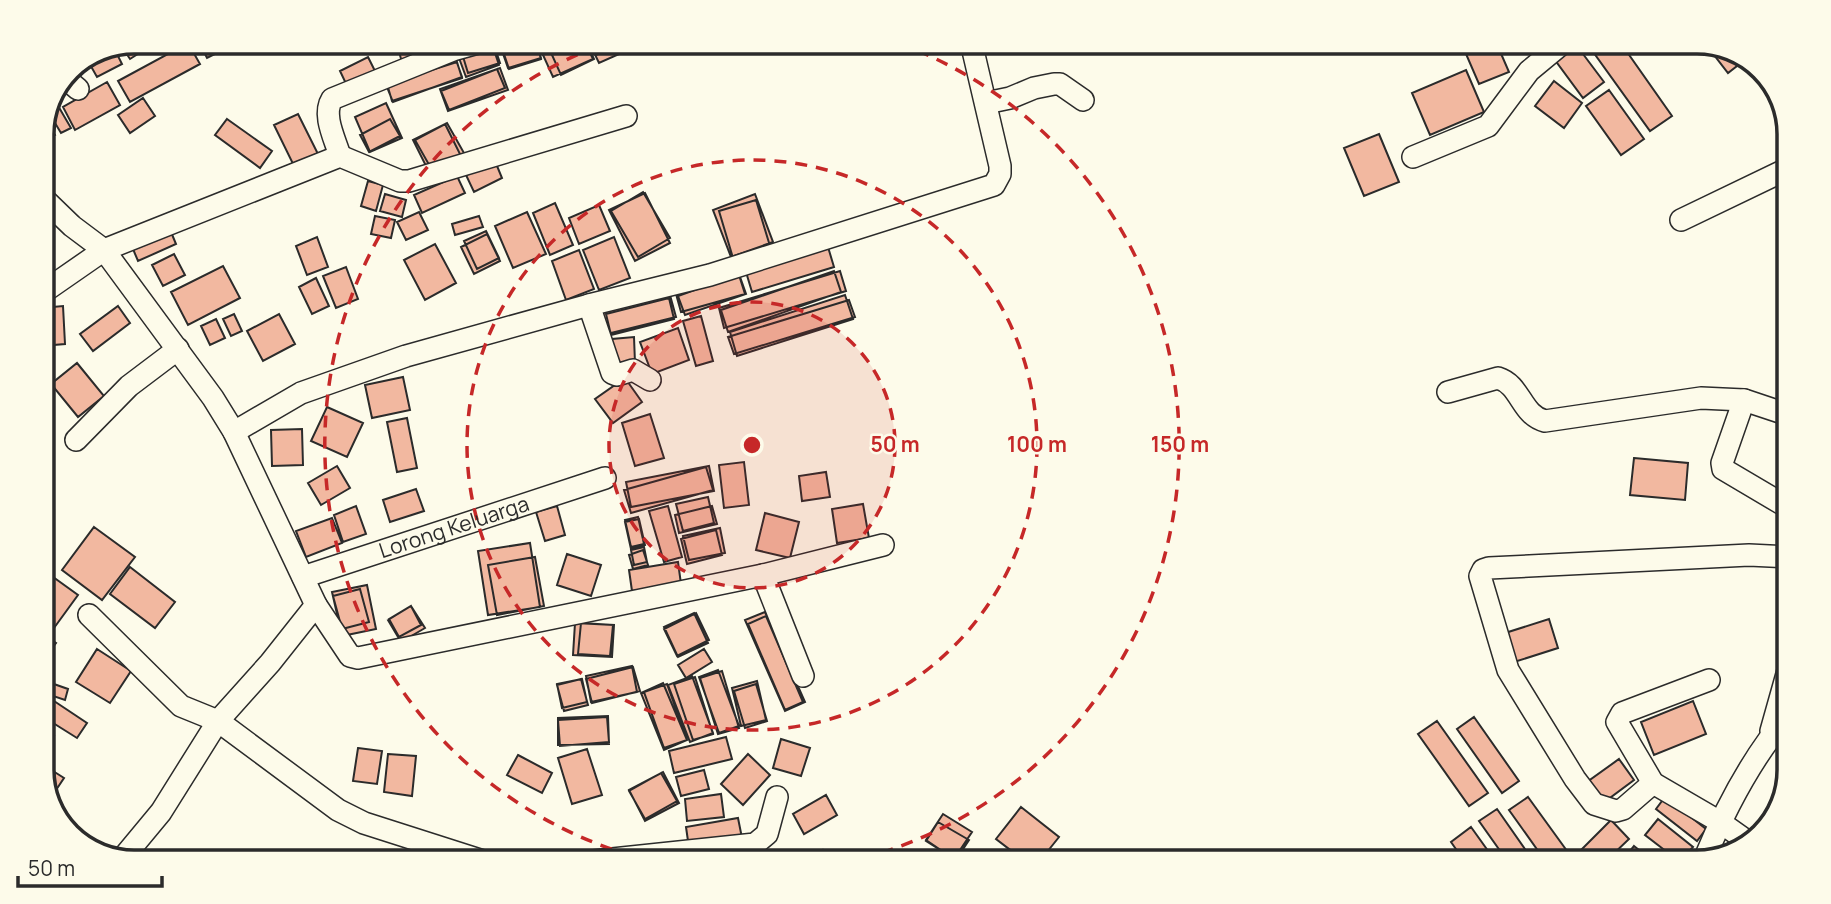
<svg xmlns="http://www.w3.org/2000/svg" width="1831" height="904" font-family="Manrope,sans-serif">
<rect width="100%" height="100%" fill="#fdfbea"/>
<path fill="#f2b8a0" stroke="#2b2b2b" stroke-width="2" d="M134 42H150L152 45 130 59 122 47Z
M199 42H221L225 49 207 58Z
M396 42H448L402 62Z
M486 42H493L500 63 468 73 461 50Z
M499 42H536L541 58 508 68Z
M510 42H536L541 59 509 69 501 45Z
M570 42H585L593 59 553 77 543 55Z
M579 42H586L594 59 561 75 552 55Z
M589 42H646L599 63Z
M591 42H628L596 55Z
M1475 42H1496L1509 72 1479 84 1463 47Z
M1574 42 1604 82 1583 98 1552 56Z
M1586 42H1620L1672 116 1650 131Z
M1666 42H1684L1671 50Z
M188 43 200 64 130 102 118 81Z
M1716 46 1737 51 1746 59 1728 73 1711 51Z
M493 47 499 65 466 77 459 58Z
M115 50 122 64 97 77 88 61Z
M368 57 378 77 349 90 340 71Z
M455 57 462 77 393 102 385 82Z
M457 62 462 78 392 101 387 84Z
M500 68 508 90 448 111 440 89Z
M497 69 505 88 449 110 441 91Z
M1466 70 1484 112 1430 135 1412 93Z
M1554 81 1582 103 1564 128 1535 106Z
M107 82 120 105 75 130 63 107Z
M1609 90 1644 139 1621 155 1586 106Z
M143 98 155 116 130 133 118 115Z
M386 103 402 138 370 152 355 117Z
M57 104 71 128 61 133 49 113 52 108Z
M298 114 320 158 296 170 274 125Z
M227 119 272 151 260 168 215 135Z
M390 119 400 136 369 152 360 135Z
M46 120 55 135 42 143V128Z
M447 123 464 153 432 170 415 140Z
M445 124 461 156 429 172 413 140Z
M1379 134 1399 182 1364 196 1344 148Z
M495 161 502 178 474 192 466 175Z
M457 176 465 193 422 213 414 195Z
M368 181 383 185 376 211 361 206Z
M643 192 670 238 638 257 611 211Z
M645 193 670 243 635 261 609 210Z
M385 194 406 200 402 217 380 211Z
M755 194 773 242 731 257 713 210Z
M756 200 770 246 733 258 719 211Z
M555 203 573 245 550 255 533 213Z
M599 205 610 231 579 244 569 218Z
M419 212 428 230 406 240 397 222Z
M527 212 546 254 513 268 495 226Z
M375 216 395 220 391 238 371 234Z
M479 216 483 227 455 235 452 224Z
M486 231 499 258 477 269 464 241Z
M171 232 176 244 138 261 133 249Z
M487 234 500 261 474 274 461 247Z
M317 237 328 267 307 275 296 246Z
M614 237 630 278 599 290 583 250Z
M435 244 456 283 425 300 404 260Z
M828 247 834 267 752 292 746 272Z
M579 250 594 289 566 300 552 261Z
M174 254 185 275 163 286 152 265Z
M223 266 240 298 188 325 171 292Z
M346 267 358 299 336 308 323 276Z
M834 271 841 292 728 332 721 310Z
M840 271 846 291 724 328 719 308Z
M739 274 746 294 685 315 678 296Z
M739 275 745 294 681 312 676 294Z
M316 278 329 306 312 314 299 287Z
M670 295 676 317 607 334 601 312Z
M845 295 853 319 737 356 730 332Z
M669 298 674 319 611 335 606 314Z
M849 300 855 317 734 354 728 337Z
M63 306 65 344 42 346V308Z
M118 306 130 323 93 351 80 334Z
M234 314 242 331 231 336 223 319Z
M279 314 295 344 263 361 247 331Z
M701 316 713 361 696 366 683 321Z
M216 319 225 338 210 345 201 326Z
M678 328 689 360 652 374 640 342Z
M634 337 635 363 613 364 612 339Z
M42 360 51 375 42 380Z
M77 363 104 396 78 417 51 384Z
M403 377 410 410 372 418 365 385Z
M625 378 642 402 613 423 595 399Z
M42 385 53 398 42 407Z
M327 407 363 423 347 457 311 441Z
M650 414 664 458 635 466 622 423Z
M407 418 417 468 397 472 387 422Z
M302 429 303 465 272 466 271 430Z
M1634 458 1688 463 1685 500 1630 495Z
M744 462 749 505 724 508 719 465Z
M337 466 350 488 321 505 308 483Z
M709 466 714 491 631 507 626 482Z
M706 467 713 490 631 513 624 490Z
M826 472 830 497 802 501 799 476Z
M416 489 424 511 390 522 383 500Z
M708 497 714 523 683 531 676 504Z
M863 504 869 538 837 543 832 509Z
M356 506 366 534 343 542 334 515Z
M557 506 565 535 545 541 536 512Z
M668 506 682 557 664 562 649 511Z
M712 506 717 524 679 533 675 515Z
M765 513 799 522 790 558 756 550Z
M638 517 644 544 631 547 625 520Z
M332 518 342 543 306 557 296 531Z
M639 519 645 545 631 549 625 522Z
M94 527 135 557 102 600 62 570Z
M720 528 725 553 689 560 683 536Z
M716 530 722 555 687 564 681 539Z
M530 543 540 607 488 615 478 551Z
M644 547 647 562 634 565 631 550Z
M643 550 648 565 633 569 629 555Z
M567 554 601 565 591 596 557 585Z
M535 557 544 606 497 615 488 565Z
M678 562 681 584 632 591 629 570Z
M130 567 175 602 155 628 110 594Z
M42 569 78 595 54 628 42 620Z
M367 585 376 629 342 636 332 592Z
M360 589 369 622 342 629 333 596Z
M411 606 421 625 399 637 389 619Z
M411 606 425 628 401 642 388 620Z
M765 612 805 702 785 711 745 620Z
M694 613 708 643 678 657 664 627Z
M696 613 709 640 677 656 664 629Z
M766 616 803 702 785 710 748 624Z
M1549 619 1558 648 1511 663 1502 634Z
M575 623 614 625 612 657 573 655Z
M581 623 613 625 610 656 578 654Z
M43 634 56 643 42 662V636Z
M97 649 131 671 110 703 76 682Z
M704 649 712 662 686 678 678 665Z
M632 666 637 692 591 702 586 676Z
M633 667 640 691 592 703 586 679Z
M718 670 739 726 719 733 699 677Z
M722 671 739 728 718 734 700 678Z
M692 676 713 733 690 742 668 685Z
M695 677 713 734 693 740 674 684Z
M581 679 588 705 564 711 557 685Z
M582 679 587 702 562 708 557 684Z
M757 681 766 720 741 726 732 688Z
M51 683 68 689 65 700 47 694Z
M663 683 687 740 664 750 641 693Z
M667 684 687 740 664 748 644 692Z
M756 684 767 721 745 728 734 691Z
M45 695 87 723 77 738 42 716V699Z
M1693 701 1706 734 1654 755 1641 722Z
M608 716 609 744 558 745V718Z
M607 717 609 742 560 746 558 720Z
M1474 717 1519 781 1502 793 1457 729Z
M1437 721 1488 793 1469 806 1418 734Z
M42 728 54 736 47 748 42 744Z
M726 737 732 759 674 773 669 751Z
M781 739 810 748 801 776 773 768Z
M358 748 382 751 377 784 353 781Z
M587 749 602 795 572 804 558 758Z
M388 754 416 756 412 796 384 792Z
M748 754 770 775 743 805 721 784Z
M518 755 552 773 542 793 507 775Z
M1619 759 1634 780 1603 803 1587 782Z
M42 761 50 767 42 777Z
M704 770 709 789 681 796 676 777Z
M53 771 64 778 50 799 45 784Z
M663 772 679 803 645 821 629 790Z
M661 773 677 801 645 819 629 791Z
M721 794 724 817 687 821 685 799Z
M826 795 837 815 804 834 793 814Z
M1774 796 1782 800 1780 810 1759 834 1755 832Z
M1528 797 1575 862H1546L1509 810Z
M1665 797 1706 829 1697 841 1656 809Z
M1021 807 1059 837 1039 862H1026L996 839Z
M1497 809 1534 862H1508L1479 821Z
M943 814 972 832 954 859 926 840Z
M738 818 742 838 689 848 686 827Z
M1658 819 1693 847 1680 862 1645 835Z
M1611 820 1629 839 1605 862H1593L1581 850Z
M938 822 969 840 956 860 926 841Z
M1471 827 1496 862H1465L1451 842Z
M1634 846 1654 862H1621Z
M756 848 759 862H736L734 853Z
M823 850 835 862H811Z
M728 855 730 862H704Z"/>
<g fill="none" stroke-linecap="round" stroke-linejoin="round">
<g stroke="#2b2b2b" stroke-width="24">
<g id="minor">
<path d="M1372 42H1379"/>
<path d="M65 78 78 89"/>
<path d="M986 103 1010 98 1034 88 1054 84H1060L1083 100"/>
<path d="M340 156C335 139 322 115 332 99L453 50 482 42"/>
<path d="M1413 157 1488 126 1529 71 1564 42"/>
<path d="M42 197 72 226 104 250 213 398 234 432 316 605 350 656 358 658 763 575 883 545"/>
<path d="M1681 220 1789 168"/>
<path d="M42 293 104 250 340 156 400 181H409L626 116"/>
<path d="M589 305 612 373 617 375 633 370 650 380"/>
<path d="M1448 392 1498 378C1521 385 1521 415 1545 421L1701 398 1744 400 1789 415"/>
<path d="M1744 400 1722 463 1723 469 1789 508"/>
<path d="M234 432 301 393 406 356 589 305 710 275 994 185 1000 174V166L971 42"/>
<path d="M76 440 129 386 178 349"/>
<path d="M763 575 803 676"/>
<path id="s1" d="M303 577 605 478"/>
<path d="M89 615 181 706 218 721 338 810 364 823 486 862"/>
<path d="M1709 680 1622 713 1617 722 1653 783 1720 822 1751 844"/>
<path d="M1771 731 1789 667"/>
<path d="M1653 783 1623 809 1616 811 1594 804 1575 779 1508 670 1480 576 1483 570 1489 568 1749 555 1789 557"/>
<path d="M122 859 161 812 218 721 270 663 316 605"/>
<path d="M1704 860C1725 809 1752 757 1789 714"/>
<path d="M584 862 755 844 767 834 777 797"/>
</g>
</g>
<use href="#minor" stroke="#fdfbea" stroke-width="21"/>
</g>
<circle cx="752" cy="445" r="143" fill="#c62828" fill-opacity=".12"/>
<g fill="none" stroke="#c62828" stroke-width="3.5" stroke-dasharray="12 9">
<circle cx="752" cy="445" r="143"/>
<circle cx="752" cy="445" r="285"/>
<path d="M652 861A428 428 0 0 1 606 43M898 43A428 428 0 0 1 852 861"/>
</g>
<g text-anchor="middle" stroke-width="5" stroke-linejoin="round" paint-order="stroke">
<g font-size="21" fill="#2b2b2b" stroke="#fdfbea">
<text dy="7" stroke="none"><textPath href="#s1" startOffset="159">Lorong Keluarga</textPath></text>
</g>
</g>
<path d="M0 0H1831V904H0ZM134 54H1697A80 80 0 0 1 1777 134V770A80 80 0 0 1 1697 850H134A80 80 0 0 1 54 770V134A80 80 0 0 1 134 54Z" fill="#fdfbea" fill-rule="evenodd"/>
<path fill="none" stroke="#2b2b2b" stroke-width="3.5" d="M134 54H1697A80 80 0 0 1 1777 134V770A80 80 0 0 1 1697 850H134A80 80 0 0 1 54 770V134A80 80 0 0 1 134 54Z"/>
<circle cx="752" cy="445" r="10" fill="#c62828" stroke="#fdfbea" stroke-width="3.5"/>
<g font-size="21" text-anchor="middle" font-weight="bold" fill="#c62828" stroke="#fdfbea" stroke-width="5" stroke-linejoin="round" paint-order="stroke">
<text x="895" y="452">50 m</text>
<text x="1037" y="452">100 m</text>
<text x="1180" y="452">150 m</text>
</g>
<path d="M18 876v10h144v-10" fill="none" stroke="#2b2b2b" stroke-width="3.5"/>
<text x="28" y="876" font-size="21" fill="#2b2b2b" stroke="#fdfbea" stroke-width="5" paint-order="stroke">50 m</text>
</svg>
